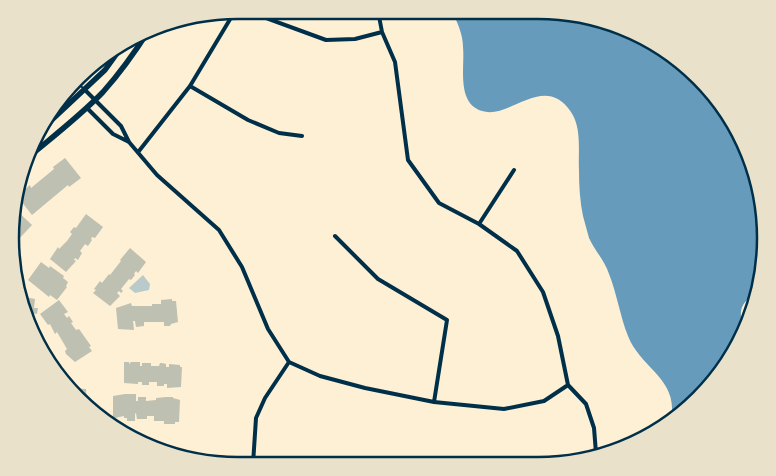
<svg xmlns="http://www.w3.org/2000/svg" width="776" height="476" font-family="Karla,sans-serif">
<rect width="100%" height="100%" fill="#fdf0d5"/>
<path fill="#b9caca" d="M143 275 150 284 149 290 135 293 129 288Z"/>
<path fill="#669bbc" d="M452 11 567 12 625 27 677 57 735 124 764 208 758 294C744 298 736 311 744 325L719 377 671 419C679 379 641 369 628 336 620 316 617 294 609 274 605 261 595 251 589 238 587 231 585 223 583 216 580 202 579 186 579 171 578 152 582 128 571 112 544 72 510 120 482 111 456 103 465 67 463 47 463 34 457 22 452 11Z"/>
<path fill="#bec0b2" d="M65 158 81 178 69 187 68 185 32 215 17 196 30 185 31 188 54 169 53 167Z
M15 209 32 225 17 241 10 235Z
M86 214 103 227 95 238 92 237 91 239 92 240 88 246 85 244 80 251 82 253 78 260 75 258 74 260 76 261 66 272 50 259 58 247 59 249 67 241 72 234 70 232 74 227 76 228Z
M130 248 146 262 138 273 136 271 134 274 135 275 131 280 129 279 121 289 123 291 121 293 119 291 117 293 120 296 110 306 93 293 96 290 94 289 100 281 102 283 109 274 110 275 121 261 120 260Z
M41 262 49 268 50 266 64 276 63 278 68 282 66 286 67 287 57 300 50 295 49 297 28 280Z
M19 294 26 295 25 297 35 299 34 308H38L37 314 31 313 30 314 34 315 32 322H27L22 311Z
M172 299V301H176L178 322 171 324 170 326H164V322H144V326L136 327 135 321H133L134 330 118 329 116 308 131 303 132 306H152V304H161V300Z
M59 300 68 312 64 314 67 318 69 316 73 322 71 323 76 330 79 329 91 346 89 347 92 351 75 362 66 354 65 351 67 349 57 332 55 334 50 324 48 325 40 314Z
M124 362H129V364L131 362H140V366H142V363H151V366H159L160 363H162L166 364V367H169V364L180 365V367H182L181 387 167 388V384H164V386H157V382H149V385H142V382H138V384L124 383Z
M70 388 86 389 87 403H85Z
M125 394H136V401H138V397H146V401L156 400V398L166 397H173V398L180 400 179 422H175V424H164V421H154V416H147V419H137L136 413 135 414V421H127V418H124V416L115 418 113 417V396Z"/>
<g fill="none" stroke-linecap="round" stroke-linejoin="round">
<path stroke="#003049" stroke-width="2" d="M75 81 83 88"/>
<path stroke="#003049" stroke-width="4" d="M244 10 326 40 355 39 382 32
M378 11 382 32 395 62 408 160 439 203 479 224 517 251 543 292 558 336 568 385 586 404 594 428 596 453
M190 86 248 120 279 133 302 136
M85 90 121 126 129 142
M87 108 113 134 129 142 157 175 219 230 242 267 268 329 289 362 320 376 365 388 434 402 504 409 544 401 568 385
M139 151 190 86 235 11
M479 224 514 170
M335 236 378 279 447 320 434 402
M253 464 256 418 265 398 289 362"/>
<path stroke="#003049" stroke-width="5.5" d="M41 130 105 70 123 45
M25 160C51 138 79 117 103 92 120 73 135 52 149 30"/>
</g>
<path d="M0 0H776V476H0ZM238 19H538A219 219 0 0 1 757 238V238A219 219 0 0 1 538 457H238A219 219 0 0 1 19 238V238A219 219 0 0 1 238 19Z" fill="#e9e1ca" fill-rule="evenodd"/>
<path fill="none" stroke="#003049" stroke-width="2.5" d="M238 19H538A219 219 0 0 1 757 238V238A219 219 0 0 1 538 457H238A219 219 0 0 1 19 238V238A219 219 0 0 1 238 19Z"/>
</svg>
